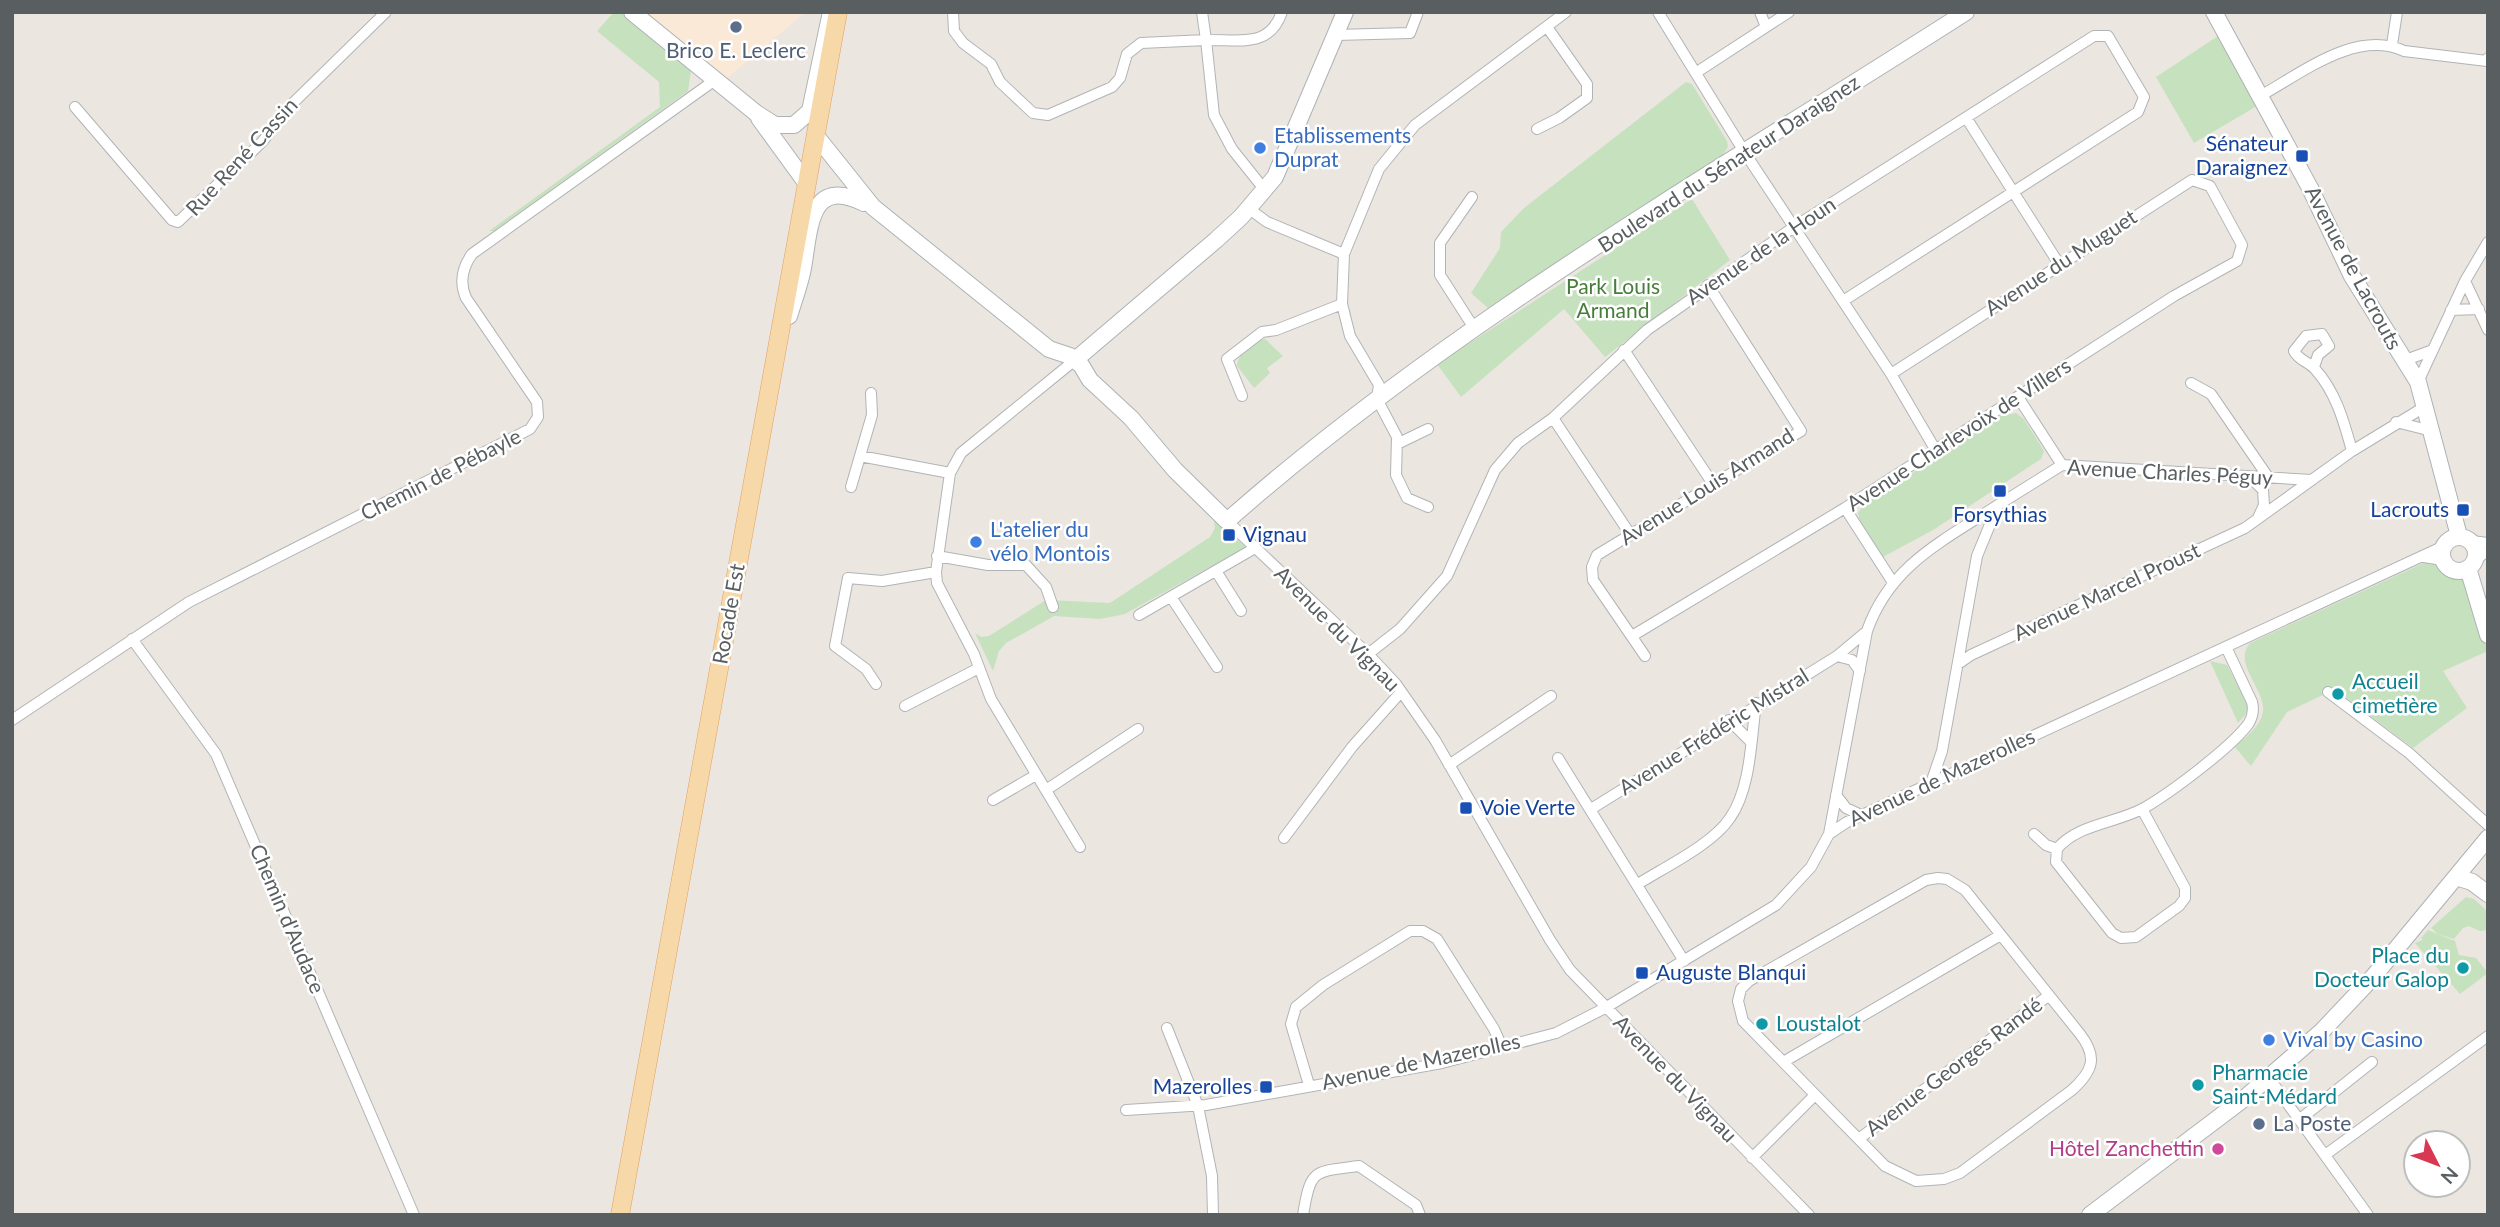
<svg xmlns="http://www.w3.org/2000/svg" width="2500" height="1227" font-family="Lato,sans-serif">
<rect width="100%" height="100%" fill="#ebe6e0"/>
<path fill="#fae9d6" d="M645 12H806L726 79Z"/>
<path fill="#c6e1be" d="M614 12H620L691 71 688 91 494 231H489L660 107 659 82 597 31Z
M2218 36 2257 106 2194 143 2156 77Z
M1686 82 1692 84 1727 141 1728 147 1722 156 1488 308 1471 293 1500 248 1501 232 1524 208Z
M1692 199 1730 260 1605 357 1564 309 1461 397 1437 364Z
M1265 339 1283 356 1267 368 1270 373 1254 388 1237 366C1239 352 1251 341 1265 339Z
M2016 413 2024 419 2044 451 2041 459 1933 530 1881 558 1861 526 1858 513 1864 504 2001 416Z
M1214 520 1246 547 1125 614 1100 619 1054 616 1006 643 999 651 993 671 975 633 981 637 989 636 1046 600 1110 603 1210 537 1215 528Z
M2428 561 2437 563 2457 580 2463 577 2488 651 2443 671 2467 708 2413 748 2344 696 2340 700 2329 692 2287 712 2251 766 2235 747C2245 738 2260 727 2263 712 2266 689 2232 664 2250 643Z
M2210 661 2227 665 2248 704 2246 714 2238 723Z
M2466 897 2474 899 2488 912V930L2480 931 2469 926 2463 928 2454 939 2438 934 2431 928Z
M2428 930 2455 941 2459 955 2476 958 2488 973 2460 994 2415 943 2423 940 2421 938Z"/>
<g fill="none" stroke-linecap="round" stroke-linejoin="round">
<g stroke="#b1b4b7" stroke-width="12">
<path id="street" d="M953 12 954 31 963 43 991 64 1000 82 1033 113 1048 115 1112 87 1120 78 1127 54 1141 43 1206 40 1202 12
M1658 12 1745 153 1891 374 1935 449
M1760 12 1766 27
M1336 35 1410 33 1418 12
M2392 45 2397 12
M1697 72 1789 12
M2260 96C2302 73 2356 29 2404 51L2487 61 2488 58
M75 107 172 220 178 222 262 142 294 102 386 12
M1967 119 2059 264
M1537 129 1559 118 1587 98V84L1547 27
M1264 189 1232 149 1214 115 1206 40C1239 39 1269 49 1282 12
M1472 197 1440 243V275L1474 328
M1248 208 1267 222 1344 254
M2465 281 2488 330
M2451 310 2479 309
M1624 350 1713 484
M1075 360 961 453 950 473 936 572 937 583 974 654 991 699 1080 847
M2403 361 2433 350
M2314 367 2318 355 2329 346 2322 334 2306 336 2294 351C2299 361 2308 361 2315 369 2336 392 2344 422 2352 451
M2418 382 2465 281 2488 242
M2191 383 2211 394 2268 477
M1242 396 1227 359 1262 332 1276 330 1342 304
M2018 397 2062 465
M1553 418 1630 534
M2396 422 2432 431
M1397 444 1428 429
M860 456 872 415 871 393
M2250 477 2263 490 2264 505 2258 518
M851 487 860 456 950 473
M1428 507 1407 498 1396 475 1397 437 1377 399 1379 385 1350 336 1342 304 1344 254 1379 169 1415 125 1566 12
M1845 508 1892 581
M1227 521 1368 654 1396 684 1435 740 1550 940 1570 970 1809 1215
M2471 541 2488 543
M937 556 988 565H1026L1046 587 1053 607
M2424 557 2443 560
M2475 561 2488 550
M1216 571 1241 611
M1171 597 1217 667
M1139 615 1255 548
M1632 636 1845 508 2174 296 2237 261 2242 245 2210 186 2192 180 1891 374
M132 639 216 754 414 1215
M1368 654 1400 629 1447 576 1495 470 1518 443 1553 418 1647 330 1794 227 2094 36H2108L2144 97 2138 112 1843 301
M1645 656 1593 580 1592 567 1597 555 1801 431 1708 285
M1837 656 1852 660 1860 671
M1958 664 1971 655 2245 528 2352 451 2426 406
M876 684 866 669 835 646 848 578 882 581 936 572
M2328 692 2409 753 2488 825
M905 706 979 668
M12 720 189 602 530 429 538 417 537 402 466 298C459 282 462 268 472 254L715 80
M1729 720 1750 741
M1558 758 1684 961
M1449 765 1551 696
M1931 783 1942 751 1977 556 1998 505 2062 465 2312 480
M1046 790 1138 729
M1836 795 1846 808 1861 815
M993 800 1036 775
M1591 809 1837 656 1867 631
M2142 809 2185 888V898L2179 906 2136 937 2121 938 2112 933 2056 862 2057 849C2077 824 2117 823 2144 808 2170 793 2232 747 2249 723 2253 716 2254 710 2252 702L2226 647
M1829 834 1867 631C1890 565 1943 541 1998 505
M2034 834 2046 845 2057 849
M1284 838 1352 747 1401 692
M1938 878 1947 879 1965 890 2080 1034C2098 1057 2093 1071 2072 1090L1960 1173 1944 1179 1916 1181 1885 1166 1743 1021 1738 1001 1741 989 1749 981 1926 880Z
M1638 884C1665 867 1713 844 1730 818 1751 788 1751 739 1756 703
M1167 1028 1198 1106 1212 1176 1213 1215
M1785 1061 1999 936
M2269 1078 2368 1215
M1309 1085 1291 1024 1296 1007 1323 985 1410 931H1423L1437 939 1494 1029 1502 1047
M1126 1110 1206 1105 1442 1063 1556 1033 1605 1008 1776 905 1811 867 1829 834 1847 822 2444 546
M2299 1120 2372 1062
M1860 1138 2048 996
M2325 1155 2488 1036
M1752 1158 1814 1096
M1303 1215C1311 1168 1313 1172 1359 1166L1416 1205 1420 1215"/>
</g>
<g stroke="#adb2b5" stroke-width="18">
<path id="secondary" d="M632 12 756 113 775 125H794L810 111 831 12
M2214 12 2310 188 2352 276 2418 382 2459 536
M759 118 807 184
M817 137 873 207 1049 349 1070 356 1081 365 1090 380 1131 418 1175 470 1227 521C1451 323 1715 173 1966 12
M789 316C794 300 800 284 803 268 810 228 809 176 864 203
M1075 360 1216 240 1241 217 1275 177 1345 12
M2442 554a17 17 0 1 1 34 0a17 17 0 1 1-34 0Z
M2468 568 2488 635
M2456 877 2472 882 2488 894
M2090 1215 2246 1097 2322 1031 2373 977 2488 838"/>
</g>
<g stroke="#e4a060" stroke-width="19">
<path id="primary" d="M620 1215 838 12"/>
</g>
<use href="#street" stroke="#fff" stroke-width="10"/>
<use href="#secondary" stroke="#fff" stroke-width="16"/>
<use href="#primary" stroke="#f7d8a9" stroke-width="18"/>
</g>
<g fill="#5c6f8a" stroke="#fff" stroke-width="2.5">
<circle cx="736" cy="27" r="7"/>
<circle cx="2259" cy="1124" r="7"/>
</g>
<g fill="#3f7fe0" stroke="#fff" stroke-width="2.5">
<circle cx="1260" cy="148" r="7"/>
<circle cx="976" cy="542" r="7"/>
<circle cx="2269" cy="1040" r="7"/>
</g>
<g fill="#1a4fb4" stroke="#fff" stroke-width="2.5">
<rect x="2295" y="149" width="14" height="14" rx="3.5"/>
<rect x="1993" y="484" width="14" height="14" rx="3.5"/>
<rect x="2456" y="503" width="14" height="14" rx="3.5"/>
<rect x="1222" y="528" width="14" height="14" rx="3.5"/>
<rect x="1459" y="801" width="14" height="14" rx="3.5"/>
<rect x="1635" y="966" width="14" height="14" rx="3.5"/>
<rect x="1259" y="1080" width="14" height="14" rx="3.5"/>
</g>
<g fill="#0f9aa8" stroke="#fff" stroke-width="2.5">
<circle cx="2338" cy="694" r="7"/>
<circle cx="2463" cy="968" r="7"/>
<circle cx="1762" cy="1024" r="7"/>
<circle cx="2198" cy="1085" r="7"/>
</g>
<circle fill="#d1479c" stroke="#fff" stroke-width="2.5" cx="2218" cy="1149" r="7"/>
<g text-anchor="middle" stroke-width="5" stroke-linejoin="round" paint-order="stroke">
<g font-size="21" fill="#4e5e75" stroke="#fff">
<text x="736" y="58">Brico E. Leclerc</text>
<text x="2273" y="1131" text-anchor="start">La Poste</text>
</g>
<g font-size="21" fill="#366cbe" stroke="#fff" text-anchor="start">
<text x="1274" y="143">Etablissements<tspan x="1274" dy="24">Duprat</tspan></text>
<text x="990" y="537">L'atelier du<tspan x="990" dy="24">vélo Montois</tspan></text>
<text x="2283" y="1047">Vival by Casino</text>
</g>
<g font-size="21" fill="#164399" stroke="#fff" text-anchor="end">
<text x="2288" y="151">Sénateur<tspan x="2288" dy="24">Daraignez</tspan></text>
<text x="2449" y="517">Lacrouts</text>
<text x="2000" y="522" text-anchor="middle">Forsythias</text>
<text x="1243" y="542" text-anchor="start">Vignau</text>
<text x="1480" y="815" text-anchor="start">Voie Verte</text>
<text x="1656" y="980" text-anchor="start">Auguste Blanqui</text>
<text x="1252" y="1094">Mazerolles</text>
</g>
<g font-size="21" fill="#595e60" stroke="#fff">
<text transform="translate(242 157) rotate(-47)" y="7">Rue René Cassin</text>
<text transform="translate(1729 164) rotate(-33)" y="7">Boulevard du Sénateur Daraignez</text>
<text transform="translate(1761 251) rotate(-34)" y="7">Avenue de la Houn</text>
<text transform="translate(2061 263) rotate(-33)" y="7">Avenue du Muguet</text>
<text transform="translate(2353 268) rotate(62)" y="7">Avenue de Lacrouts</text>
<text transform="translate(1959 435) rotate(-33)" y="7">Avenue Charlevoix de Villers</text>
<text transform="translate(2170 473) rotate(3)" y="7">Avenue Charles Péguy</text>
<text transform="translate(441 475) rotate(-27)" y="7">Chemin de Pébayle</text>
<text transform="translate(1707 487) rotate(-32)" y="7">Avenue Louis Armand</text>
<text transform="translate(2107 592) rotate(-25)" y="7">Avenue Marcel Proust</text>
<text transform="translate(729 614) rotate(-80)" y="7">Rocade Est</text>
<text transform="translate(1337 629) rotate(45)" y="7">Avenue du Vignau</text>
<text transform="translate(1714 732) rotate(-32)" y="7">Avenue Frédéric Mistral</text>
<text transform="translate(1942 778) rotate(-25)" y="7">Avenue de Mazerolles</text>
<text transform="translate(287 919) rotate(67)" y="7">Chemin d'Audace</text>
<text transform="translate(1421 1062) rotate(-12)" y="7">Avenue de Mazerolles</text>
<text transform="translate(1954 1067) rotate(-37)" y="7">Avenue Georges Randé</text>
<text transform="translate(1675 1079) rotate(46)" y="7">Avenue du Vignau</text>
</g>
<g font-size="21" fill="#477d3b" stroke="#fff">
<text x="1613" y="294">Park Louis<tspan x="1613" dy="24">Armand</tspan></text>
</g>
<g font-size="21" fill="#0d838f" stroke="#fff" text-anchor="start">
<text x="2352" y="689">Accueil<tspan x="2352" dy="24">cimetière</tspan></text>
<text x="2449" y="963" text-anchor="end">Place du<tspan x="2449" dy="24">Docteur Galop</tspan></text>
<text x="1776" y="1031">Loustalot</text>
<text x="2212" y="1080">Pharmacie<tspan x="2212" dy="24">Saint-Médard</tspan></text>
</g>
<g font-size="21" fill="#b23c85" stroke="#fff" text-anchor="end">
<text x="2204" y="1156">Hôtel Zanchettin</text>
</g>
</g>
<rect width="2500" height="1227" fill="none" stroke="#595e60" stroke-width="28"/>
<g transform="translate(2437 1164) rotate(132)"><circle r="33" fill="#ffffff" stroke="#bdbfbf" stroke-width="2"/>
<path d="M0-5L12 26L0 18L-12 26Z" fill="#d93852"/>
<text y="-10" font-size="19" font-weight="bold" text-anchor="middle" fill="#595e60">N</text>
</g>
</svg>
